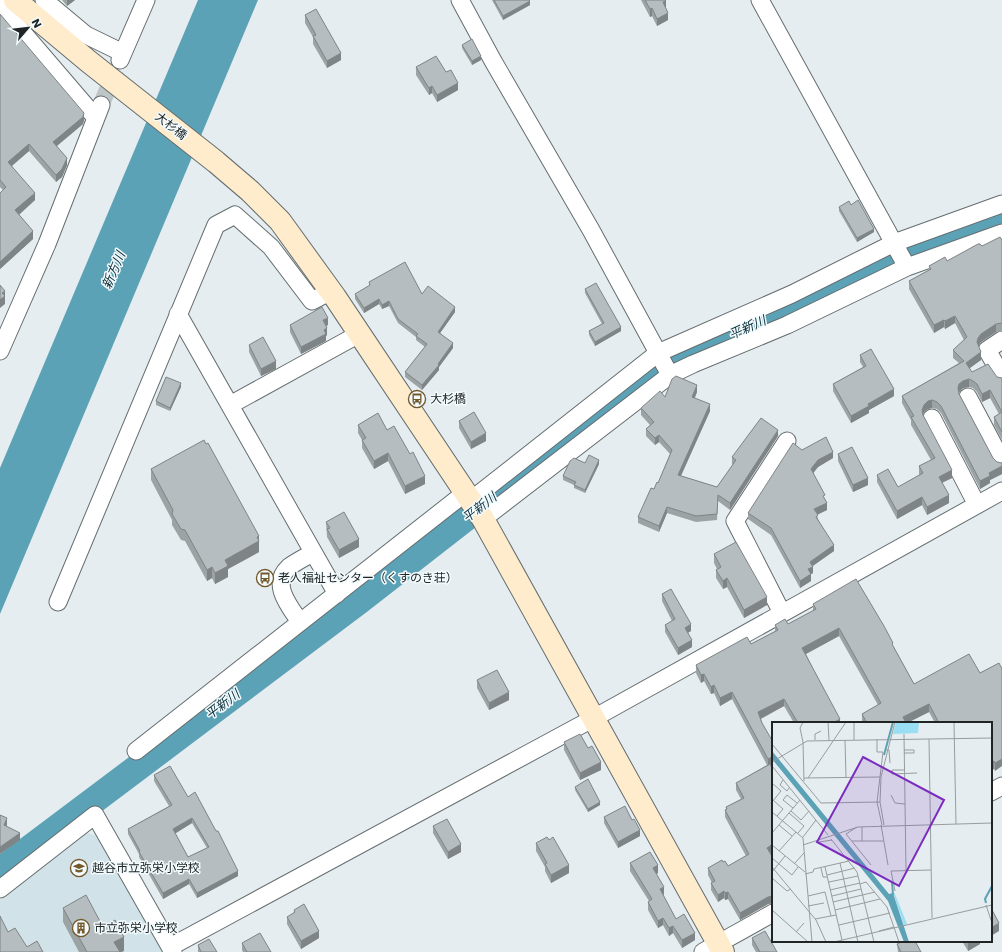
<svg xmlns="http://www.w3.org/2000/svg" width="1002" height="952" font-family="Poppins,'Noto Sans JP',sans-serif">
<rect width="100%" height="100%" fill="#e5edf0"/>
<path fill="#d1e3e8" d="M87 833 98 836 163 952H0V900Z"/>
<path fill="#5ca2b6" d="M198 0H258L0 614V468Z"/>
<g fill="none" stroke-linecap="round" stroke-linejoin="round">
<path stroke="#5ca2b6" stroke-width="27" d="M0 871 359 601 648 376 678 357 880 266 1002 217"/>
<path stroke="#bec5c7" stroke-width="17" stroke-dasharray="17 8" stroke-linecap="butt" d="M101 105 116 70"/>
<g stroke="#656d6f" stroke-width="19">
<path id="street" d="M44 0 86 35 123 53
M460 0 493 61 591 230 670 375
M760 0 907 267
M0 6 96 118
M120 60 146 0
M178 314 337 594
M1002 340 987 350 1002 376
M0 351 47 244 101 105
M968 397 1002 461
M230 405 359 334
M932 418 977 505
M470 501 658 353 792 294 894 243 1002 204
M483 519 670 375 693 364 787 325 907 267 1002 233
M58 602 216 225 235 215 271 247 312 301 331 291
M782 613 735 521 787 441
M300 622C290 607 270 584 289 567 296 562 305 557 313 553
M136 751 465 493
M991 792 1002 786
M0 889 95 815 173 952
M170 947 594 718 1002 491
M703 952 773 913"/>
</g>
<g stroke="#656d6f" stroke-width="24">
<path id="secondary" d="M15 0 88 61 216 162 250 191 280 221 335 297 483 519 723 952"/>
</g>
<use href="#street" stroke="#fff" stroke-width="17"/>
<use href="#secondary" stroke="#feeccc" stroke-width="22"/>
</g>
<path fill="#9ca3a5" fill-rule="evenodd" d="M62 0H75L67 6Z
M492 0H529L530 5 503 20Z
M641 0H666V8L668 20 657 26 652 16 650 17Z
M0 14 84 120 83 124 57 146 67 165 62 177 56 182 29 151 12 166 35 200 19 215 33 239 0 269V193L3 190 0 187Z
M305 15 341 60 327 68 313 44V37L305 23Z
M462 45 481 60 472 65 462 48Z
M416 67 446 72 458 90 437 102 432 93 429 95 427 92 416 75Z
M851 205 874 232 857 242 839 211V207Z
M1002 240V331L996 332 981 342 978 345 981 360 969 368 972 372 1002 378V440L994 425V417L999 414 990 398 982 402 977 392 973 388 969 387 963 388 959 393 993 458 997 462 1002 463V474L990 480V483L980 489 941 413 937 409 932 408 928 409 924 412 923 415 952 478 942 483 949 503 927 515 922 505 897 519 877 482V475L898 487 919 475V466L931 460 911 425V420L902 403V396L959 363 953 358V350L964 340 955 323 945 329 944 327 934 333 909 289V281L929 270V266L947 261 982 246Z
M369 282 422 294 455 312 440 333 453 348 439 367V370L422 390 405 377V372L425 347 416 340V337L398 323 389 306 382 309 379 304 364 313 355 299V294L369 286Z
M585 289 621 331 595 346 589 335V331L602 324 585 293Z
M290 325H328L326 326 327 335 326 336V341L301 354 290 332Z
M249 345 276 369 261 376 249 352Z
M860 355 894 396 869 410V413L851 423 833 391V384L863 367 860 362Z
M181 387 170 411 156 405V401Z
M697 392 695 398 710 411 681 476 717 487 733 465 732 464V457L778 436 730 510 718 501 717 520 696 522 667 513 659 532 638 523V517L654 489 658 483 670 454 659 442 655 445 646 436V429L650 425 641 415V408L665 397Z
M459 421 486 441 471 449 459 428Z
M358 425 387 430 425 484 405 494 388 461 374 469 362 448V440L358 433Z
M802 450 833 458 818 467 813 473 825 500 827 510 817 515 818 519 834 551 812 566 813 573 811 574V581L800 588 771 535 748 519V513Z
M838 454 868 485 853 492 838 461Z
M585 463 599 464 585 493 574 488V485L563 480V476Z
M151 469 259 536V552L228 569V577L215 584 212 578 207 581 185 541 181 540 172 525V520L151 480Z
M326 522 359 547 339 558 327 537Z
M714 554 767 605 744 618 727 587 723 589 716 578V570L717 569 714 563Z
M662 594 691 631 688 633 692 647 678 655 665 632V625L672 621 662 601Z
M813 604 893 646 914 684 980 673 999 663 995 771 994 769 991 770V723H935L929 712 907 723H863L862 721V714L878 705 839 636 806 654 840 723H794L784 706 761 719 770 765 773 851 770 853 773 858V903L768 904 740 920 728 899 725 900 724 898 718 902 711 890V883H712L708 875V868L723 862 728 866 746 856 725 817V810H726V807L741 799 736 790V783L767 765 732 699 720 706 714 693 711 694 704 681 701 683 696 673V665L751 644 775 631V625L788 624 813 611Z
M477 680 509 700 489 710 477 688Z
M564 742 588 748 601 770 580 780 564 750Z
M154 775 188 797 238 876 197 898 189 884 163 899 139 857V854L128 834V829L169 806 154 781ZM192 823 207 848 188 857 175 833Z
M575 787 600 805 588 812 575 790Z
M604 817 640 836 618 848 604 823Z
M433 826 461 852 448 859 433 833Z
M536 843 569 873 551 883 545 871V867L536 851Z
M630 863 658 873 656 874 664 894 663 895 676 919 695 940 682 948 673 933 669 936 663 925 658 928 648 910V902L649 901 630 871Z
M63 908 103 927 124 951 121 952H79L63 922Z
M294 910 319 938 301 949 287 924V917L294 913Z
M752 938 777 952H756L752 945Z
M962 941H981L980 942V944L968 951Z
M242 943 271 952H243L242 950Z
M897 944 921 952H898Z
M198 945 217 952H198Z"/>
<path fill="#7f8486" d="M67 0H75L67 6Z
M662 0H666V8L663 10Z
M530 1V5L503 20V16Z
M652 8V16L650 17V9Z
M668 13V20L657 26V19Z
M341 53V60L327 68V61Z
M481 56V60L472 65V61Z
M458 83V90L437 102V95Z
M432 86V93L429 95V88Z
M84 113V120L83 124 53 149V142Z
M29 144V151L8 169V162Z
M67 158V165L62 177 56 182V175Z
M35 193V200L15 218V210Z
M874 229V232L857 242V238Z
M33 231V239L0 269V262Z
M5 291V304L0 308V300L2 293Z
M379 299V304L364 313V308Z
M389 301V306L382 309V305Z
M455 307V312L438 336V332Z
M955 316V323L945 329V321Z
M328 318V325L323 327V320Z
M944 320V327L934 333V325Z
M996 324V332L981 342 978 346 977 342 978 338 981 334Z
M621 327V331L595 346V342Z
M327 328V335L326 336V341L301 354V347L324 330Z
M453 343V348L439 367V370L422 390V385Z
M981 352V360L966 371V363Z
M276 361V369L261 376V369Z
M969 379V387L963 388 959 392 958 396V388L959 384 963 381Z
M181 383V387L170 411V408Z
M697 385V392L692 403V397Z
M894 389V396L869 410V413L851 423V416L868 404Z
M990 390V398L982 402V394Z
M932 400V408L928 409 924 412 922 418V410L924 405 928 401Z
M710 404V411L678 482V475Z
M778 430V436L730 510V503Z
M486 433V441L471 449V442Z
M659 435V442L655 445V438Z
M833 452V458L818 467 811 476V469L818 460Z
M388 453V461L374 469V461Z
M599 460V464L585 493V490Z
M1002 466V474L990 480V483L980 489V481L989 473Z
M952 470V478L939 484V477Z
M425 476V484L405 494V486Z
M868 478V485L853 492V485Z
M949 495V503L927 515V507Z
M922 497V505L897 519V511Z
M827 503V510L814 516V509Z
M667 507V513L659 532V526Z
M259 536V552L228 569V577L215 584V573L225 560Z
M359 539V547L339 558V550Z
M834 545V551L810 568V562Z
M212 567V578L207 581V570Z
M813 567V573L808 576V569Z
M811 574V581L800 588V581Z
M727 578V587L723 589V581Z
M767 597V605L744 618V610Z
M691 624V631L685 634V628Z
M839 628V636L802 656V648Z
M692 640V647L678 655V648Z
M704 674V681L701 683V675Z
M714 685V693L711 694V687Z
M509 692V700L489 710V703Z
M732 692V699L720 706V698Z
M784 699V706L758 720V712Z
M929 704V712L907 723H903V717Z
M840 719V723H833Z
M773 756V763L768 766V759Z
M1002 759V766L995 771V763Z
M994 761V769L991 770V762Z
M601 762V770L580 780V773Z
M600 802V805L588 812V809Z
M7 818V825L4 832V825Z
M192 818V823L173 835V829Z
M640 830V836L618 848V842Z
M20 833V840L0 854V847Z
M461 844V852L448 859V852Z
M773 844V851L767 855V848Z
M569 865V873L551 883V875Z
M658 865V873L653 876V868Z
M238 871V876L197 898V893Z
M189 879V884L163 899V893Z
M664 887V894L660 897V889Z
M724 891V898L718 902V895Z
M728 892V899L725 900V893Z
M773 896V903L768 904 740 920V913L768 897Z
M663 918V925L658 928V921Z
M999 923V931L991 936V928Z
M673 926V933L669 936V928Z
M319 931V938L301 949V941Z
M695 933V940L682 948V940Z
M124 937V951L121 952H114V942Z
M972 941H981L980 942V944L968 951V943Z"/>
<path fill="#b5bdc0" stroke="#7f8486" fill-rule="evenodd" d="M494 0H529L530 1 503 16Z
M645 0H665L666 1 663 2 668 13 657 19 652 8 650 9Z
M316 9 341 53 327 61 313 36 316 35 305 15Z
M0 14 84 113 83 117 53 142 67 158 62 169 56 175 29 144 8 162 35 193 15 210 33 231 0 262V193L6 187 0 180Z
M472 39 481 56 472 61 462 45Z
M436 56 446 72 451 70 458 83 437 95 432 86 429 88 427 85 416 67Z
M858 200 874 229 857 238 839 207 849 201 851 205Z
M1000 237 1002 240V323L996 324 981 334 978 338 977 342 981 352 966 363 972 372 988 364 997 377 1002 378V412L990 390 982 394 977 384 973 381 969 379 963 381 959 384 958 388 959 394 993 458 997 462 1002 463V466L989 473 990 476 980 481 941 406 937 402 932 400 928 401 924 405 922 410 923 415 952 470 939 477 949 495 927 507 922 497 897 511 877 475 888 469 898 487 923 473 919 466 935 458 911 417 914 416 902 396 964 361 953 350 967 337 955 316 945 321 944 320 934 325 909 281 931 269 929 266 945 257 947 261 978 244H980L982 246Z
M405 262 422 294 428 286 455 307 438 332 453 343 438 364 439 365 422 385 405 372 427 344 416 336 418 334 398 319 389 301 382 305 379 299 364 308 355 294 370 285 369 282Z
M596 283 621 327 595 342 589 331 604 323 585 289Z
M0 285 5 291 2 293 5 296 0 300Z
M322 307 328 318 323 320 327 328 324 330 326 334 301 347 290 325Z
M263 337 276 361 261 369 249 345Z
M871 349 894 389 868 404 869 406 851 416 833 384 866 366 860 355Z
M676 376 697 385 692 397 710 404 678 475 717 487 736 460 732 457 761 418 778 430 730 503 718 495 717 514 696 516 667 507 659 526 638 517 651 488 654 489 657 482 658 483 672 450 659 435 655 438 646 429 654 422 641 408 660 391 665 397 672 379Z
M166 377 181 383 170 408 156 401Z
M474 412 486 433 471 442 459 421Z
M1002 412V432L994 417Z
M378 413 387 430 394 426 410 454 413 452 425 476 405 486 388 453 374 461 362 440 366 438 358 425Z
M826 437 833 452 818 460 811 469 825 495 823 496 827 503 814 509 818 515 816 517 834 545 810 562 813 567 808 569 811 574 800 581 771 528 748 513 793 443 802 450Z
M204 440 206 444 208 443 259 536 257 537 259 541 225 560 228 566 215 573 212 567 207 570 185 530 181 529 172 514 173 510 151 469Z
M852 447 868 478 853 485 838 454Z
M589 455 599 460 585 490 574 485 576 482 563 476 570 461 574 458 585 463Z
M344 512 359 539 339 550 327 529 330 528 326 522Z
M736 542 767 597 744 610 727 578 723 581 716 570 721 567 714 554Z
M856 579 884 626 893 643 892 644 914 684 969 654 980 673 999 663 1002 669V759L995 763 994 761 991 762V723H939L929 704 903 717 906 723H867L862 714 881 703 839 628 802 648 840 719 833 723H798L784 699 758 712 762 723 773 742V756L768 759 732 692 720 698 714 685 711 687 704 674 701 675 696 665 747 637 751 644 778 630 775 625 785 619 788 624 816 609 813 604Z
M671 589 691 624 685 628 692 640 678 648 665 625 675 619 662 594Z
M497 670 509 692 489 703 477 680Z
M580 734 588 748 592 746 601 762 580 773 564 742Z
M770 764 773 770V844L767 848 773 858V896L768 897 740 913 728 892 725 893 724 891 718 895 711 883 715 881 708 868 722 860 723 862 725 861 728 866 749 854 725 810 727 809 726 807 744 798 736 783Z
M170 766 188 797 195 792 216 831H218L238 871 197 893 189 879 163 893 139 852 140 851 128 829 172 805 154 775ZM192 818 209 847 188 857 173 829Z
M588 779 600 802 588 809 575 787Z
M625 806 632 820 634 819 640 830 618 842 604 817Z
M0 815 7 818 4 825 20 833 0 847Z
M447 819 461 844 448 852 433 826Z
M547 837 549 840 553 837 569 865 551 875 545 864 547 863 536 843Z
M650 852 658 865 653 868 664 887 660 889 676 919 684 914 695 933 682 940 673 926 669 928 663 918 658 921 648 902 652 899 630 863Z
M86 895 103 927 115 920 124 937 114 942 120 952H87L63 908Z
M304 904 319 931 301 941 287 917 295 912 294 910Z
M991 908 999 923 991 928Z
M0 916 8 932 15 928 27 947 37 941 43 952H0Z
M765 931 777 952H760L752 938Z
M260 933 271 952H247L242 943Z
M209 939 217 952H201L198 945Z
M903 941H915L921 952H901L897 944Z
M967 941H972L968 943Z"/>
<defs>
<g id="bus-ring" transform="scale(0.9)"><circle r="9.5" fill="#f2fbfe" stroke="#74592b" stroke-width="1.5"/><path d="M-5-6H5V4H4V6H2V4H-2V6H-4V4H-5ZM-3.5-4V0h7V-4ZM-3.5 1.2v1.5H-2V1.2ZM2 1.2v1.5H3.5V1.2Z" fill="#74592b"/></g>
<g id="school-ring" transform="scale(0.9)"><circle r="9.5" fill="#f2fbfe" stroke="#74592b" stroke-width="1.5"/><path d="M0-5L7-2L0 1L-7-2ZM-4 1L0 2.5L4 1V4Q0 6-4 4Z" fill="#74592b"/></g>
<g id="building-ring" transform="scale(0.9)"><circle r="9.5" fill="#f2fbfe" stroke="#74592b" stroke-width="1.5"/><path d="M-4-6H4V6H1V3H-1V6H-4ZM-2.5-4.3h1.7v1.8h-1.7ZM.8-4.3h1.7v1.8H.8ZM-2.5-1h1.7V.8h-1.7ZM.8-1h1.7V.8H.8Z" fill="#74592b"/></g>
</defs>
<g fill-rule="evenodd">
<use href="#bus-ring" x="417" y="399"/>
<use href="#bus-ring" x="265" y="578"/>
<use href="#school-ring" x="79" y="868"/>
<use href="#building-ring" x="81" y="928"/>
</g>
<g text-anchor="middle" stroke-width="3" stroke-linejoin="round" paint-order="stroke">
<g font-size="12" fill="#212425" stroke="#f2fbfe">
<text transform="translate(171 126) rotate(38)" y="4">大杉橋</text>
</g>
<g font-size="12" fill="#212425" stroke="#f2fbfe" text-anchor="start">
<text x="430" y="403">大杉橋</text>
<text x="278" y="582">老人福祉センター（くすのき荘）</text>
<text x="92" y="872">越谷市立弥栄小学校</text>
<text x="94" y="932">市立弥栄小学校</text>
</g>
<g font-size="13" font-style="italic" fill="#0d3039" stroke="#f2fbfe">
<text transform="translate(113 270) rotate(-67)" y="5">新方川</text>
<text transform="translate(747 327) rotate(-24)" y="5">平新川</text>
<text transform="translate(479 507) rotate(-38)" y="5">平新川</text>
<text transform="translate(222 704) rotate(-37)" y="5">平新川</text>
</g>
</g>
<g transform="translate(772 722)">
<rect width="220" height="220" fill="#e5edf0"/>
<path d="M124 0H147L146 11 121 12ZM121 170 123 172 135 202 132 203Z" fill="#99def2"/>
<path d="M0 29 117 172 121 171 137 220H132L116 179 0 37Z" fill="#5ca2b6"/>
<path fill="none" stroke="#5ca2b6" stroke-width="2" d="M112 33 121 0M120 160 121 173M214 181 213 177 220 164"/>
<path fill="none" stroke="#979d9f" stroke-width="1" d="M31 0 28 6 31 20 32 59M56 0 57 18M82 0V18M182 0 184 102M132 12 134 149M105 17V30H111L105 80 110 103M157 17 160 196M43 18V12L49 9M73 18 74 56M0 22 49 81 108 80M114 28H117L118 41M132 28H142V31H132M0 40 35 19 220 16M0 44 56 113M133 48H120V52L145 51M32 56 108 55M36 56 74 0M11 58 8 63 15 69 17 66M0 61 9 69 0 80M119 73 123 81 133 82M1 78 11 87 5 94M21 86 11 78 15 73 25 81M19 89 29 98 37 89M0 90 31 116 40 220M17 91 32 104 26 111M7 103 20 114M109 103 116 143M112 103 108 80 109 55 123 0M85 105 74 112 99 143M90 105V119M0 111 28 78M31 115 44 98M59 117 85 150 102 220M80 119H111M47 120 60 118M0 123 33 150M31 123 86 105 220 101M7 129 24 110M0 136 20 153 26 145M68 141 86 220M22 142 32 131M0 145 44 198 54 220M53 145 70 218M49 146 51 155H55M0 150 13 134M33 152 41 150 42 147 77 139M55 153 83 146M0 156 15 169 19 167M57 160 86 154M88 162 94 160 115 185 127 220M58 168 88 161M123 169 119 149 159 148M53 170 59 194M36 174 53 170M60 174 89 167M61 180 103 170M214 183 220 201M36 184 52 181M0 188 36 220M63 188 108 177M43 197 64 193M67 203 118 191M107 209 122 205M24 210 32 201M62 220 220 183"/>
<path fill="#7b2cbf" fill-opacity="0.15" stroke="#7b2cbf" stroke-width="2" d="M91 35 172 78 127 164 45 120Z"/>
<rect width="220" height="220" fill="none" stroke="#212425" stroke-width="2"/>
</g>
<g transform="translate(28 28) rotate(62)" stroke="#f2fbfe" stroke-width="3" paint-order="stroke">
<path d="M0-3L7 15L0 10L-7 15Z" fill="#212425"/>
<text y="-6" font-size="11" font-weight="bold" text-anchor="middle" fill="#212425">N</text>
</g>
</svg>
